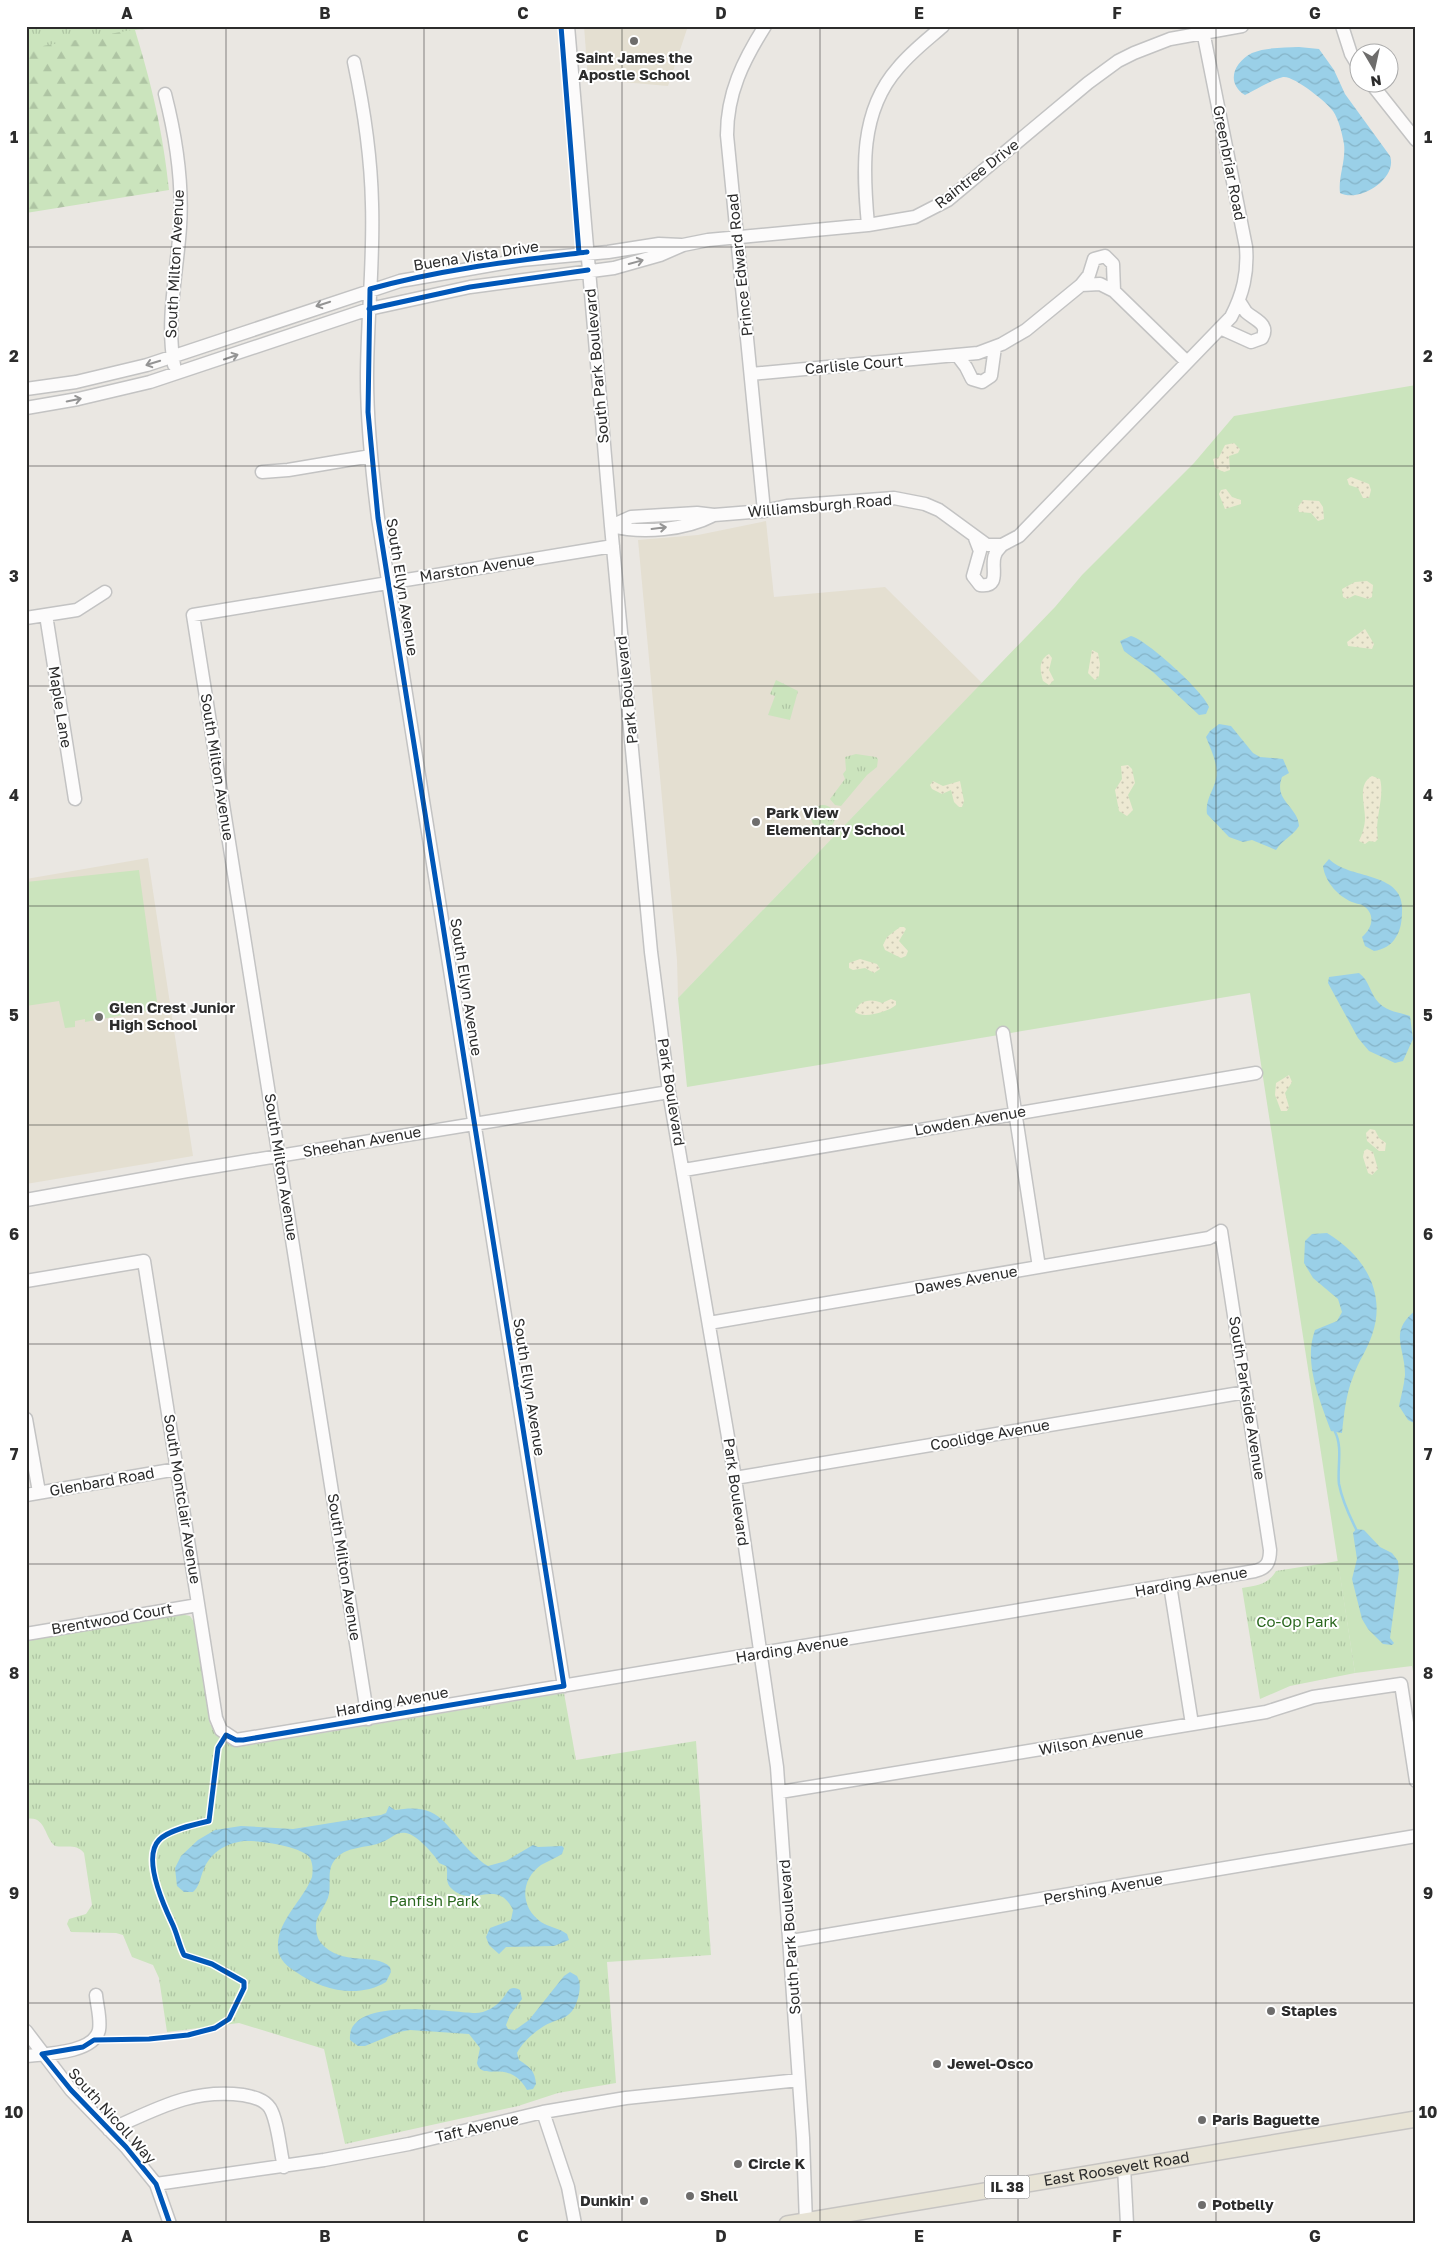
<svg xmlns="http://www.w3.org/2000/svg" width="1442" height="2250" font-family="'Golos Text',sans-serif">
<defs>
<pattern id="forest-firs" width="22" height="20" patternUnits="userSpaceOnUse" patternTransform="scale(1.25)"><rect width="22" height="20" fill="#cbe4bd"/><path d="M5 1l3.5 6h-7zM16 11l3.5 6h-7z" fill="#aec4a3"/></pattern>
<pattern id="sand-dots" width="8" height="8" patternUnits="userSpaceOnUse" patternTransform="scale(1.25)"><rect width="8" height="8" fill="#ede9d2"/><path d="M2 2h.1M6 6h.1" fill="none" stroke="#cbc8b4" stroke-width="1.8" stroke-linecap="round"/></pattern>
<pattern id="park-tufts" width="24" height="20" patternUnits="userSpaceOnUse" patternTransform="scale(1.25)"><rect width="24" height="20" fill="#cbe4bd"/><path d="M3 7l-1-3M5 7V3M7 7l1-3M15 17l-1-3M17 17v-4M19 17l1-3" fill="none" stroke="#aec4a3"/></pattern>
<pattern id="water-waves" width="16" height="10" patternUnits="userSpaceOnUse" patternTransform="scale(1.25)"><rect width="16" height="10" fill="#9ad0e8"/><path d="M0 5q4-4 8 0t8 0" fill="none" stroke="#85b3c7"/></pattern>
</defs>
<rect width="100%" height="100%" fill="#eae7e2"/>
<path fill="#e4dfd1" d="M584 26H688L668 86 588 79Z
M766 521 774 597 885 587 982 683 678 998 677 960 638 540 698 535Z
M148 858 193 1156 26 1184V879Z"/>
<path fill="#cbe4bd" d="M1416 385V1687L1412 1666 1355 1673 1250 993 687 1087 678 998 1055 607 1082 575 1194 463 1234 416Z
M139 870 158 1009 85 1022V1019L75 1021V1027L65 1028 59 1001 26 1006V882Z"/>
<path fill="url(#forest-firs)" d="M26 26H174L135 30C152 86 163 132 169 190L26 213Z"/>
<path fill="url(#sand-dots)" d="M1234 443 1240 449 1238 453 1229 456 1230 470 1224 472 1215 468 1213 459 1219 457 1225 445Z
M1351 477 1369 484 1371 490 1369 498H1363L1358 488 1349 485 1347 479Z
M1226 489 1232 497 1241 500V504L1225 509 1219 494 1221 490Z
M1303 500 1319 501 1323 507 1324 519 1318 521 1311 513 1299 512 1298 507Z
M1367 581 1373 585 1372 597 1368 599 1355 595 1347 599 1343 597 1342 589 1355 582Z
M1365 629 1374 644 1372 649 1348 646 1347 642Z
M1092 650 1098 653 1100 664 1099 676 1095 680 1088 673Z
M1049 654 1052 658 1049 670 1054 680 1049 685 1043 681C1040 671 1038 660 1049 654Z
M1128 765 1132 769 1135 783 1128 795 1133 810 1127 816 1119 811 1115 790 1122 779 1121 766Z
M1372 776 1380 779C1385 798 1374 819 1378 839L1375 842 1369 841 1365 844 1359 841C1362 835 1365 826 1365 818 1365 805 1357 784 1372 776Z
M933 781 943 786 960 781 964 801 962 807H959L954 802 951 790 942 794 932 789 930 785Z
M900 927H904L906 929 899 941 908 951 906 956 901 958 885 950 883 945 887 937Z
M860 959 877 964 880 969 874 973 865 968 853 970 849 968V963Z
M891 999 896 1001V1005C888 1012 863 1019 855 1012 858 1000 872 998 882 1003Z
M1289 1075 1292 1082 1285 1093 1289 1107 1287 1111H1281L1275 1095 1276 1083Z
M1370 1129 1375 1130 1379 1138 1386 1143 1385 1151H1379L1367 1141 1366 1133Z
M1367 1149 1373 1152 1378 1169 1372 1175 1368 1173 1363 1157 1364 1151Z"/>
<path fill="url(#park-tufts)" d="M26 26H154L26 49Z
M776 680 798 691 790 720 768 715 775 696 770 694Z
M856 754 876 757 878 759 877 767 867 775 841 806 835 805 830 799 845 779 843 774 846 770 845 757Z
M811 817a12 12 0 1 1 24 0a12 12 0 1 1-24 0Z
M1338 1561 1355 1673 1290 1686 1260 1699 1242 1588C1256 1586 1268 1585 1276 1571Z
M180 1614 190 1616 194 1622 210 1724 224 1741 237 1747 564 1693 576 1760 696 1741 711 1955 607 1962 616 2083 558 2093 518 2106 345 2144 324 2049 239 2023 167 2032 159 1978 153 1965 132 1957 123 1935 116 1933 71 1932 67 1924 69 1919 86 1914 92 1905 84 1853C76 1843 66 1848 55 1846 44 1837 46 1815 26 1819V1764L29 1758 26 1742V1641Z"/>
<path fill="url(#water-waves)" d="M1299 47 1319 49 1334 70 1345 94 1390 156C1398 178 1360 203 1340 193 1338 177 1346 161 1344 144 1342 133 1339 120 1333 111 1327 102 1293 75 1283 77 1271 80 1256 90 1245 95 1226 83 1233 63 1252 53 1266 47 1284 48 1299 47Z
M1131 636C1147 640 1204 692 1209 707L1206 714 1199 715 1153 672 1124 651 1120 641Z
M1219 724 1231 726 1253 753 1260 757 1283 759 1289 773 1282 777C1273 801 1298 806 1299 826 1292 837 1283 839 1276 850L1252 840 1243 842 1229 837 1207 814C1205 800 1213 792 1216 779 1219 765 1211 750 1206 737L1210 731Z
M1329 859C1349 880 1405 871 1402 911 1402 919 1401 930 1396 937 1392 945 1382 950 1374 951L1365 946 1362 937C1373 928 1376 913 1362 905 1361 904 1356 904 1355 903 1339 898 1325 882 1323 866Z
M1359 973C1370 981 1370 994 1379 1003 1388 1012 1399 1012 1410 1016L1413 1039 1403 1061 1395 1063 1369 1051 1358 1038 1328 983 1329 977Z
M1327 1233C1364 1255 1387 1293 1372 1335 1367 1350 1358 1362 1353 1377 1346 1394 1344 1414 1342 1433L1331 1431C1320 1401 1303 1362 1315 1330L1337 1321 1342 1312 1338 1299 1313 1278 1304 1263 1305 1241 1312 1234Z
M1416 1310V1424L1408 1420 1399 1406C1401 1396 1404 1386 1405 1375 1405 1347 1388 1332 1416 1310Z
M1356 1529 1364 1530 1380 1547 1392 1553 1398 1561 1399 1571 1390 1638 1394 1643 1392 1645 1383 1644 1368 1629 1362 1619 1352 1579 1357 1559 1353 1533Z
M389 1806 395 1810C441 1802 444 1825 473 1854 478 1858 482 1863 488 1866L506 1861 533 1845 538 1847 562 1846 564 1848 562 1854C556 1858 548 1861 541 1865 520 1880 520 1907 541 1922 549 1927 559 1928 567 1934L569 1940 554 1946 506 1947 499 1954 489 1945 486 1937 490 1928 511 1920 513 1910C497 1876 473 1910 451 1888 444 1880 449 1873 446 1866L439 1863C435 1855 416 1834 406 1833 396 1831 391 1839 382 1842 367 1849 345 1845 334 1861 327 1870 331 1883 329 1894 327 1905 316 1915 316 1925 316 1931 317 1938 321 1943 341 1967 376 1952 390 1967L391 1972 386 1982C358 1999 321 1990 296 1972 288 1967 279 1960 278 1949 276 1921 303 1901 312 1877 313 1871 313 1864 310 1858 302 1846 258 1840 244 1841 235 1842 226 1845 219 1850 198 1865 204 1883 193 1892H184L177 1886 175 1868 181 1856 198 1840 215 1830 241 1826 293 1829 381 1815 386 1813Z
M570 1972 577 1976C581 1983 580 1990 578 1998 571 2023 558 2016 541 2028 532 2034 522 2043 517 2053L519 2060C530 2067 535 2071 536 2084L533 2089 527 2090C509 2057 482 2083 477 2063L480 2048 469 2034 410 2030 399 2032 365 2046H358L350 2040C346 1996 448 2012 473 2013 484 2014 496 2007 503 1998 505 1996 507 1991 510 1989 513 1987 517 1988 520 1990L522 1999 510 2015 506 2025 508 2029 515 2030 529 2020 564 1976Z"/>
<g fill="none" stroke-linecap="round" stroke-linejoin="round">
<path stroke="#9ad0e8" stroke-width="2.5" d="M1335 1432C1343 1447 1337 1468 1339 1484 1342 1500 1349 1515 1356 1529"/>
<g stroke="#c3c3c3" stroke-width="15">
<path id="minor" d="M568 26 611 526 651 952 669 1092 735 1478 777 1767 803 2138 806 2224
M1342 26 1351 54 1360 69
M354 62C364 109 371 156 372 204 374 262 367 320 367 378 367 425 372 471 378 518L564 1686
M1370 82 1416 140
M165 94C176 137 183 182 180 227 177 273 166 319 174 365
M868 225C863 171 859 112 898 68 911 52 927 40 943 26
M1081 285 1089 275 1094 259 1105 256 1113 264 1114 291
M1220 328 1251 342 1262 338C1270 324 1255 320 1246 312 1244 309 1241 304 1239 301
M957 355 966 367 972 379 982 382 991 376 995 347
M751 374 978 353 1002 344 1026 330 1081 285 1100 284 1114 291 1187 362
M26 389 76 382 147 365 400 281 521 260 608 252 659 244 681 245
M26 408 78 399 150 382 369 309 470 287 614 268 660 255 683 245 708 240 868 225 915 217 948 200 1088 83 1118 61 1134 53 1170 39 1242 26
M262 472 288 470 371 456
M764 511 727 135C727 93 743 61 765 26
M611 526 631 517 697 513 714 515 764 511 787 506 894 498 925 504 939 510 987 545H1002L1019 536 1231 317C1243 294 1248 273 1246 247L1202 26
M611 526C643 534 685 530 714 515
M975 538 980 551 973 576 980 585C1002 588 990 566 995 555 996 551 1000 548 1002 545
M46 615 75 799
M26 618 77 610 105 592
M1003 1033 1039 1267
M684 1170 1256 1073
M26 1200 187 1171 669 1092
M26 1281 144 1261 216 1718 221 1730 236 1740 1255 1571C1267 1568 1270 1562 1270 1550L1221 1231 1209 1238 709 1323
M26 1419 39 1492
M735 1478 1246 1392
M26 1495 177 1469
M1170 1585 1192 1724
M26 1634 198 1605
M368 1719 193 615 613 546
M780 1792 1266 1712 1313 1697 1401 1684 1416 1781
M791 1941 1416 1836
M26 2031 71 2090 126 2147 156 2184 170 2224
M26 2056C46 2054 94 2053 99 2030 101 2019 97 2006 96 1995
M543 2112 568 2187 575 2224
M109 2130C155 2110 191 2088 243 2095 253 2097 264 2099 270 2108 278 2121 280 2151 284 2167
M1124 2167 1127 2224
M156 2184 324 2160 409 2144 543 2112 626 2098 799 2080"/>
</g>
<g stroke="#c6c4c2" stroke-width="18">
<g id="major">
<path id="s1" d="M787 2224 1416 2119"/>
</g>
</g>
<use href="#minor" stroke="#fcfbfb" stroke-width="12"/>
<use href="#major" stroke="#e7e3d5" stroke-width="15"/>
<g stroke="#fff" stroke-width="8">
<path id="cycleway" d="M561 26 579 253
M369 309 470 287 588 270
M170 2224 156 2184 126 2147 71 2090 42 2054 83 2047 94 2040 149 2039 188 2035 215 2028 229 2019 244 1988V1982L212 1964 184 1955C179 1945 177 1933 172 1923 163 1904 142 1858 159 1840 168 1830 196 1824 209 1821L218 1748 226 1735 236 1740H243L564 1686 378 518 368 412 370 289C441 269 514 261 587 252"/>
</g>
<use href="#cycleway" stroke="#0057b8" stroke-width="5"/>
</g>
<defs><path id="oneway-shaft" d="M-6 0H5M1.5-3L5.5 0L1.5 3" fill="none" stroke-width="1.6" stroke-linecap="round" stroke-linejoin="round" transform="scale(1.25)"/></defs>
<g stroke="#949494">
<use href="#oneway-shaft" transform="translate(636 262) rotate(-15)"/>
<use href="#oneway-shaft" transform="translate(323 304) rotate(162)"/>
<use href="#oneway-shaft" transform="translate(231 357) rotate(-19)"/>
<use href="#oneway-shaft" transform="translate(153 363) rotate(163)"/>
<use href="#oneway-shaft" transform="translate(74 400) rotate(-11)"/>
<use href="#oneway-shaft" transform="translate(659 528) rotate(-7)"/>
</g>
<path fill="none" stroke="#2c2c2c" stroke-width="1" stroke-opacity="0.55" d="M226 26V2224M424 26V2224M622 26V2224M820 26V2224M1018 26V2224M1216 26V2224M26 247H1416M26 466H1416M26 686H1416M26 906H1416M26 1125H1416M26 1344H1416M26 1564H1416M26 1784H1416M26 2003H1416"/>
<g fill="#6e6d6c" stroke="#fff" stroke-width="2">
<circle cx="634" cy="41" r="5"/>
<circle cx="756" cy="822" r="5"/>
<circle cx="99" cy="1017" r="5"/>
<circle cx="1271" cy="2011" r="5"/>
<circle cx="937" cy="2064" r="5"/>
<circle cx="1202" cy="2120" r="5"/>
<circle cx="738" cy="2164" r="5"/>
<circle cx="690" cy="2196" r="5"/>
<circle cx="644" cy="2201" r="5"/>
<circle cx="1202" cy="2205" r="5"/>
</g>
<g text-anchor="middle" stroke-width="4" stroke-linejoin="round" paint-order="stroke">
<rect fill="#fff" stroke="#6b6b6b" stroke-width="1" x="984.5" y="2175.5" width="45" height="23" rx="4"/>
<g font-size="14" font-weight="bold" fill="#2c2c2c">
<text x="1007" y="2192">IL 38</text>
</g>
<g font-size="15" font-weight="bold" fill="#2c2c2c" stroke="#fff" text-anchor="start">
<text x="634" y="63" text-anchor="middle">Saint James the<tspan x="634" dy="17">Apostle School</tspan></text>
<text x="766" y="818">Park View<tspan x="766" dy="17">Elementary School</tspan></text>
<text x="109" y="1013">Glen Crest Junior<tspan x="109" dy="17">High School</tspan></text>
<text x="1281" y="2016">Staples</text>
<text x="947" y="2069">Jewel-Osco</text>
<text x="1212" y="2125">Paris Baguette</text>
<text x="748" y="2169">Circle K</text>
<text x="700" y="2201">Shell</text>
<text x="634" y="2206" text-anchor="end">Dunkin'</text>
<text x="1212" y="2210">Potbelly</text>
</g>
<g font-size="15" fill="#2c2c2c" stroke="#fff">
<text transform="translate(1229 163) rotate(79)" y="5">Greenbriar Road</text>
<text transform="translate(977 174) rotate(-38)" y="5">Raintree Drive</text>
<text transform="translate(476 256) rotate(-9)" y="5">Buena Vista Drive</text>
<text transform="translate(175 264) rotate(-87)" y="5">South Milton Avenue</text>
<text transform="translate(740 265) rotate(-96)" y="5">Prince Edward Road</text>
<text transform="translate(854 365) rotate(-5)" y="5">Carlisle Court</text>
<text transform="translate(597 366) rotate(-95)" y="5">South Park Boulevard</text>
<text transform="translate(820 506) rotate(-5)" y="5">Williamsburgh Road</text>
<text transform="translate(477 568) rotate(-9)" y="5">Marston Avenue</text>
<text transform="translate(402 587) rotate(81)" y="5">South Ellyn Avenue</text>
<text transform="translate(627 690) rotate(-96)" y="5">Park Boulevard</text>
<text transform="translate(60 707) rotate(81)" y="5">Maple Lane</text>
<text transform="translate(217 767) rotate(81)" y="5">South Milton Avenue</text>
<text transform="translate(466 987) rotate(81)" y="5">South Ellyn Avenue</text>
<text transform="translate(671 1092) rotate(81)" y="5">Park Boulevard</text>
<text transform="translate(970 1121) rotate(-10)" y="5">Lowden Avenue</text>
<text transform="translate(362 1142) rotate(-10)" y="5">Sheehan Avenue</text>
<text transform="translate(281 1167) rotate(81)" y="5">South Milton Avenue</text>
<text transform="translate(966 1280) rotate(-10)" y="5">Dawes Avenue</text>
<text transform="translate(529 1387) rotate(81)" y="5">South Ellyn Avenue</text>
<text transform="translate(1247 1398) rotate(81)" y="5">South Parkside Avenue</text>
<text transform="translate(990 1435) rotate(-10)" y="5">Coolidge Avenue</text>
<text transform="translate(102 1482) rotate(-10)" y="5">Glenbard Road</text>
<text transform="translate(736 1492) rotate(82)" y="5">Park Boulevard</text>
<text transform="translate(182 1499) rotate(81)" y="5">South Montclair Avenue</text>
<text transform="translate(344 1567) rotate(81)" y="5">South Milton Avenue</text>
<text transform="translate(1191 1582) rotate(-10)" y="5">Harding Avenue</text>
<text transform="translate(112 1619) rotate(-10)" y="5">Brentwood Court</text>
<text transform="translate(792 1649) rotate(-9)" y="5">Harding Avenue</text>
<text transform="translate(392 1702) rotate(-10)" y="5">Harding Avenue</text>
<text transform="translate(1091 1741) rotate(-10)" y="5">Wilson Avenue</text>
<text transform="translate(1103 1889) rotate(-10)" y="5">Pershing Avenue</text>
<text transform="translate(790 1937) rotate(-94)" y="5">South Park Boulevard</text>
<text transform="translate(112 2116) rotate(48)" y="5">South Nicoll Way</text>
<text transform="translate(477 2128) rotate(-13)" y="5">Taft Avenue</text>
<text dy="5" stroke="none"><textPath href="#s1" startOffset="334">East Roosevelt Road</textPath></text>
</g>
<g font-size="15" fill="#2a671e" stroke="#fff">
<text x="1297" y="1627">Co-Op Park</text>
<text x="434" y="1906">Panfish Park</text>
</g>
</g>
<rect width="1442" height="2250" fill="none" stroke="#ffffff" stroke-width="55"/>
<g transform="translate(1374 68) rotate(171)"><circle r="24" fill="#ffffff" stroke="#ababab"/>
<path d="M0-4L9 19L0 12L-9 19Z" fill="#6e6d6c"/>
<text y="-8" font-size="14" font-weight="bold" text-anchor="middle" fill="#2c2c2c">N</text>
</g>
<rect x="28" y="28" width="1386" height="2194" fill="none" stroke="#2c2c2c" stroke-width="2"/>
<g font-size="16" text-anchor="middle" font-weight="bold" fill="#2c2c2c">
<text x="127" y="19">A</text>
<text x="325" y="19">B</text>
<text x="523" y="19">C</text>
<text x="721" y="19">D</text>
<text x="919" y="19">E</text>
<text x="1117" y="19">F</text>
<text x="1315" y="19">G</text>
<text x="14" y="143">1</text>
<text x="1428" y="143">1</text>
<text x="14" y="362">2</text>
<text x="1428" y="362">2</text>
<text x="14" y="582">3</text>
<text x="1428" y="582">3</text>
<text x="14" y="801">4</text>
<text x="1428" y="801">4</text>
<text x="14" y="1021">5</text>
<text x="1428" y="1021">5</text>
<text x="14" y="1240">6</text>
<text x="1428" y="1240">6</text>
<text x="14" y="1460">7</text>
<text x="1428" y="1460">7</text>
<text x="14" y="1679">8</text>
<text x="1428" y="1679">8</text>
<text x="14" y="1899">9</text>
<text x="1428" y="1899">9</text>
<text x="14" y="2118">10</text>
<text x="1428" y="2118">10</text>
<text x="127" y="2242">A</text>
<text x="325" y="2242">B</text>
<text x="523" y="2242">C</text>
<text x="721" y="2242">D</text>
<text x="919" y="2242">E</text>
<text x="1117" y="2242">F</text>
<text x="1315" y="2242">G</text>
</g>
</svg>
